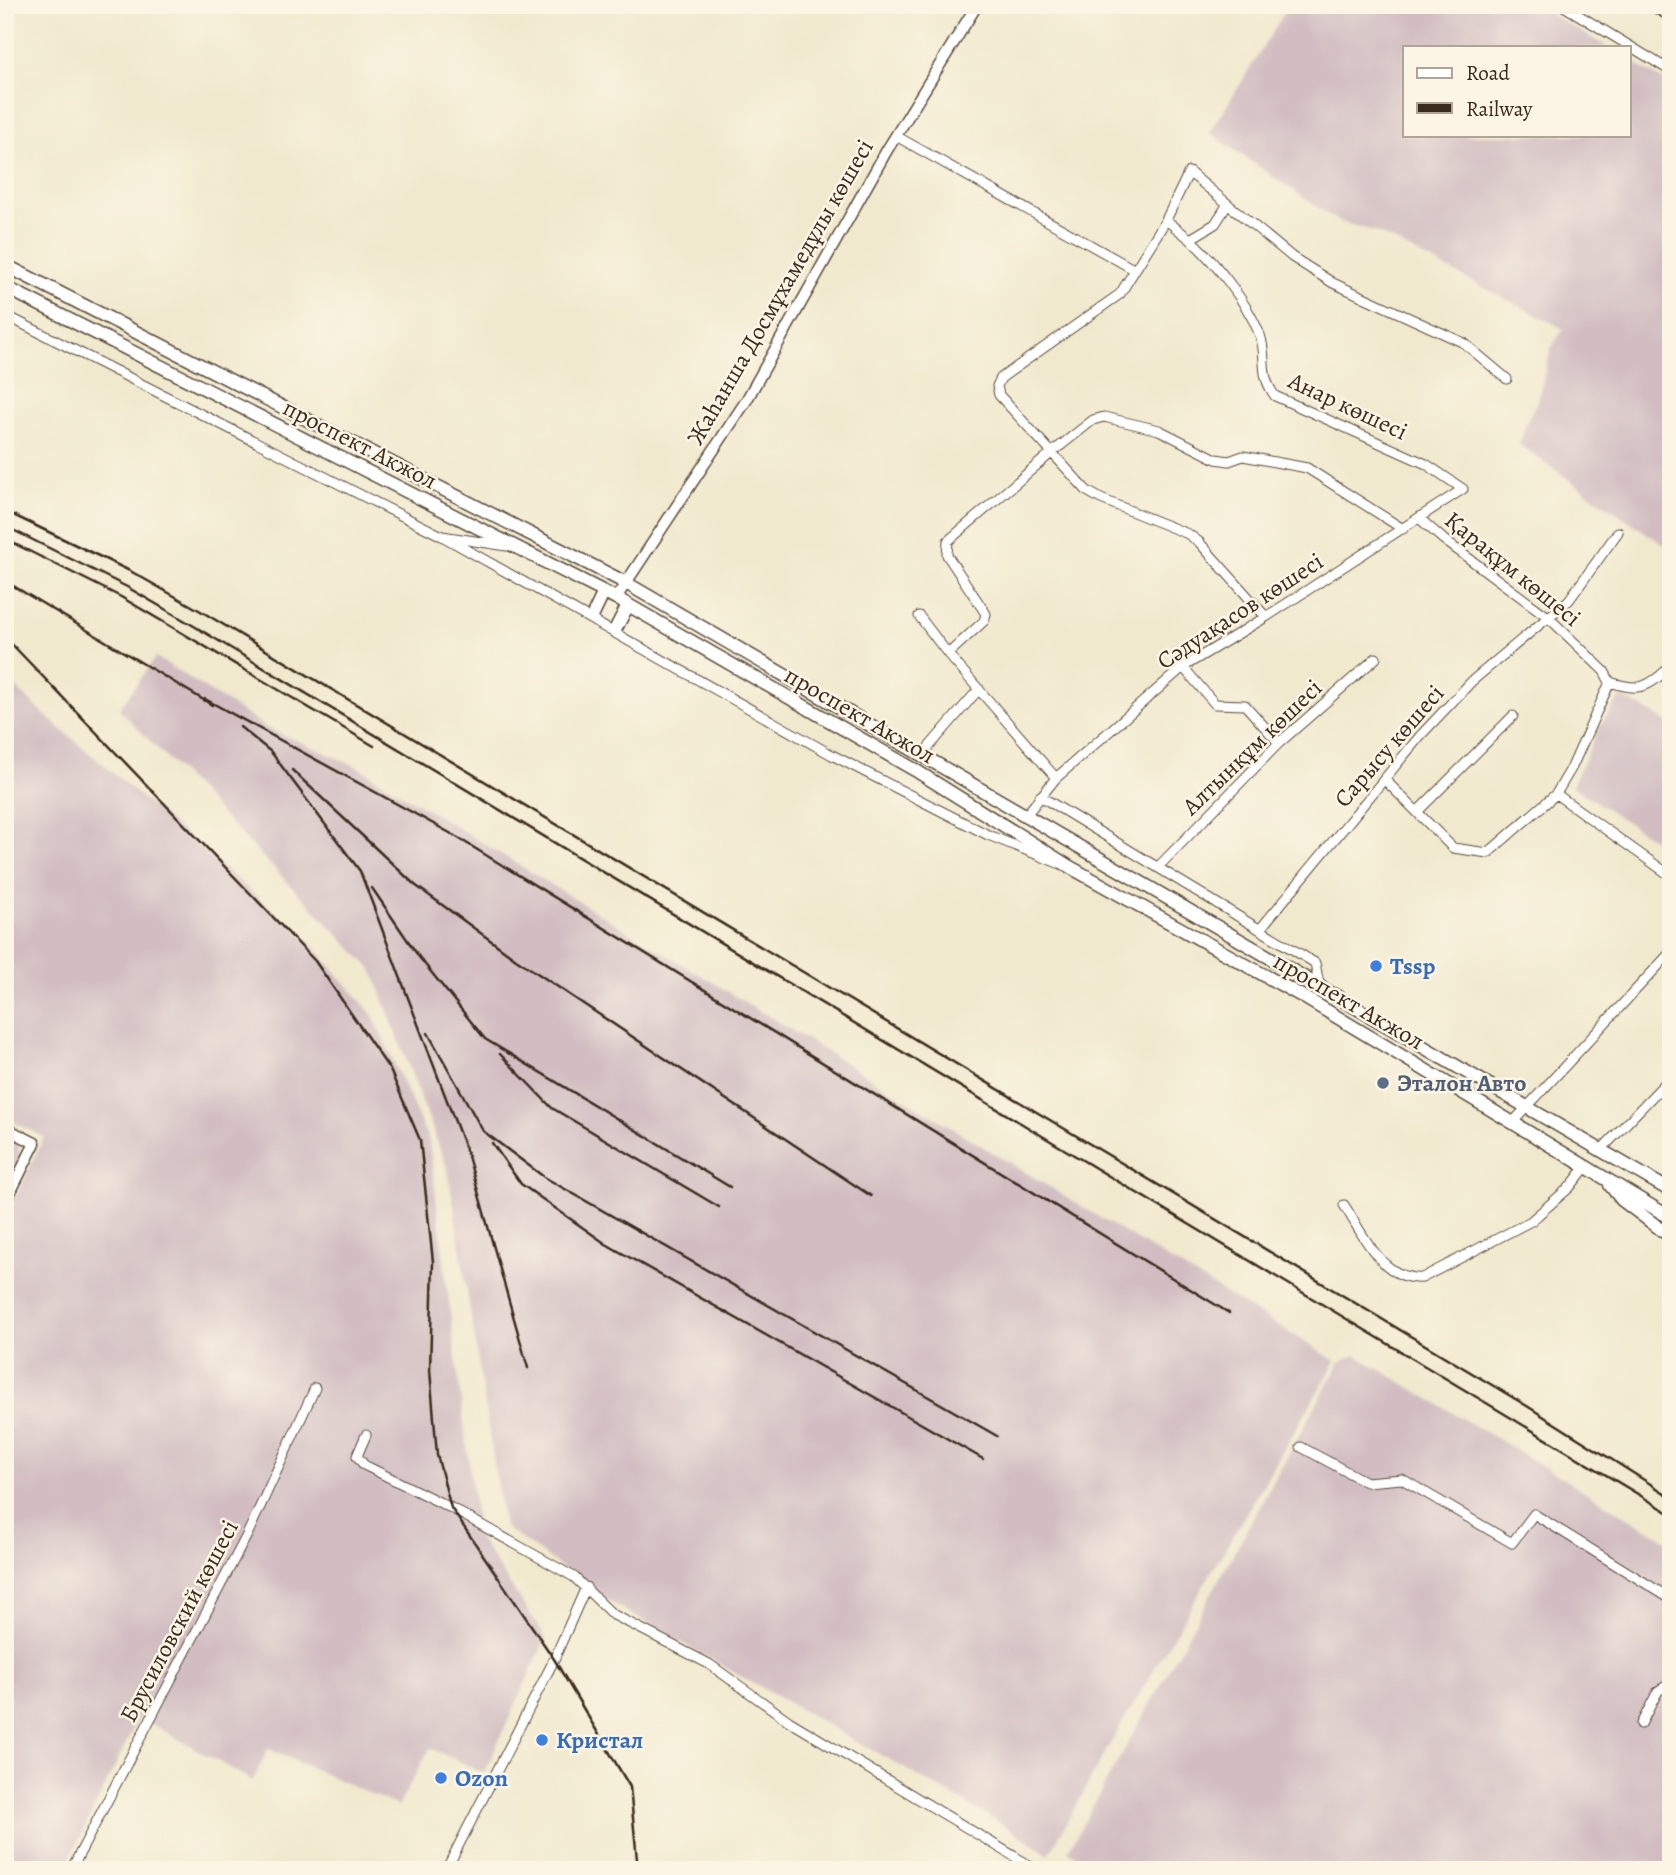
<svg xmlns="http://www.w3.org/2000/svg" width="1676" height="1875" font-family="Alegreya,serif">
<rect width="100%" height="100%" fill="#fcf5e5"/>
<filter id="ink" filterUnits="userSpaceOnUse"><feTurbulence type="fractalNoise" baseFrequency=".0143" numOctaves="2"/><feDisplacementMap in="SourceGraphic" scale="14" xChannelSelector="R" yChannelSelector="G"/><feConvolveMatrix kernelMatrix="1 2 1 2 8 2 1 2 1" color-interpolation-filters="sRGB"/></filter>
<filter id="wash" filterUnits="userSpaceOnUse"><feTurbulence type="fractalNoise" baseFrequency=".00686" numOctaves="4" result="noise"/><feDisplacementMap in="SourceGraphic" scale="28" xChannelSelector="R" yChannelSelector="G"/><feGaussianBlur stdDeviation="1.57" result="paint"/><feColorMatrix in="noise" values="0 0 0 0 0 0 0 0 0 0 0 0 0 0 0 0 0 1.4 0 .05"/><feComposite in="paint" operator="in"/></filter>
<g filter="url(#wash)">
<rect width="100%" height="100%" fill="#f1e9ce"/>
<path fill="#d2bec2" d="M1289 5H1535L1607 47H1405V135H1629V60L1671 85V550L1519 445 1528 418 1538 401 1551 348 1564 329 1376 232 1338 221 1210 133Z
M156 657 267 728 354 765 1336 1361 1107 1749 1049 1855 1001 1823 615 1605 504 1527 448 1170 372 969 119 709Z
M5 677 45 715 308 940 372 1014 429 1141 478 1537 546 1638 484 1773 430 1748 398 1806 268 1749 253 1781 139 1717 64 1870H5V1220L44 1137 5 1118Z
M1621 696 1671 724V851L1572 786 1600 726Z
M5 1138 19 1144 20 1169 5 1200Z
M1356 1355 1671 1543V1870H1101L1068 1851 1340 1362Z"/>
</g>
<g filter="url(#ink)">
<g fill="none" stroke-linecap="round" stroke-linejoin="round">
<g stroke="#564738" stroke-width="11">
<path id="minor" d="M1562 5 1671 71
M896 136 1135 270
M1166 220 1190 239
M5 315 442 536 507 546
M1419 518 1444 540 1548 617 1604 671 1610 682
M442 536 832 755 988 835 1058 863
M919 616 948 654 1056 778
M1266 617 1199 542 1188 534 1101 499 1087 491 999 395 997 386 1001 378 1120 294 1166 220 1189 172 1292 257 1333 283 1464 343 1507 379
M948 654 984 621 986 614 947 555 948 541 1050 454 1093 420 1104 417 1159 430 1216 459 1229 461 1243 456 1307 468 1403 529
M1183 667 1215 704 1245 705 1279 743
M922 755 979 689
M1385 780 1453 848 1488 853 1556 794 1572 767 1610 682C1641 692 1647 688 1671 666
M1556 794 1671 876
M1040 796 1315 963 1320 989
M1418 811 1513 716
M1026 815 1056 778 1183 667 1266 617 1463 489 1426 464 1275 396C1258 373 1268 358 1260 335 1247 302 1215 262 1190 239L1215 224 1228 204
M1158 867 1279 743 1376 658
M1261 928 1420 736 1472 681 1569 600 1618 532
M1513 1122 1671 952
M1600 1151 1671 1077
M1344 1205C1363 1234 1382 1281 1422 1278L1531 1221 1570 1187 1585 1168
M366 1435 357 1456 364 1465 451 1508 574 1577 612 1614 709 1664 789 1721 1037 1870
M1301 1447 1366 1482 1402 1479 1512 1543 1534 1514 1671 1599
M1641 1724 1658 1691 1671 1683
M71 1870 247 1535 315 1388
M446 1870 552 1664 586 1587"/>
</g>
<g stroke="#564738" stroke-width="13">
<path id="tertiary" d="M1652 5 1671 16
M616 598 746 401 887 150 977 5
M5 1128 35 1143 5 1203"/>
</g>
<g stroke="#564738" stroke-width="15">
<path id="secondary" d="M5 265 626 583 1671 1191
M5 287 616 598 915 770 1070 867 1307 999 1671 1218
M592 617 604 592
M615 630 628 605
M1610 1185 1622 1200 1671 1237"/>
</g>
<use href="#minor" stroke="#fff" stroke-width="9"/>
<use href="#tertiary" stroke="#fff" stroke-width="10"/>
<use href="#secondary" stroke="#fff" stroke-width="12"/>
<path stroke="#3b2a1e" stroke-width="2.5" d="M5 511 132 572 199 610 1527 1406 1671 1497
M5 526 127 587 194 626 1671 1514
M5 539 121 597 374 746
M5 581 212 705
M5 637 315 961 390 1070 420 1140 433 1262 430 1370 437 1455 451 1508 554 1659 630 1787 638 1870
M205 699 450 833 1229 1313
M240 727 271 752 360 871 468 1156 528 1368
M292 770 415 885 516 959 871 1196
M372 888 419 957 485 1039 730 1187
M428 1033 483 1131 544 1177 997 1436
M500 1054 552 1108 719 1207
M492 1143 521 1184 606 1244 983 1459"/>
</g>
</g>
<g fill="#3f7fe0" stroke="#fcf5e5" stroke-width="2.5">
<circle cx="1376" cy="966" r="7"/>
<circle cx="542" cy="1740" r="7"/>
<circle cx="441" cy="1778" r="7"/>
</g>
<circle fill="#5c6f8a" stroke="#fcf5e5" stroke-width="2.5" cx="1383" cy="1083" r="7"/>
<g text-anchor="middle" stroke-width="5" stroke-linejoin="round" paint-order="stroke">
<g font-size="24" fill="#3b2a1e" stroke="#fcf5e5">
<text transform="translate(780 292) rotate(-60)" y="8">Жаһанша Досмұхамедұлы көшесі</text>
<text transform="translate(1348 406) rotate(25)" y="8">Анар көшесі</text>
<text transform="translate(360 444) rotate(27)" y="8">проспект Акжол</text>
<text transform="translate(1513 569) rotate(39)" y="8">Қарақұм көшесі</text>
<text transform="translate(1240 611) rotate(-33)" y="8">Сәдуақасов көшесі</text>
<text transform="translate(860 715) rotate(30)" y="8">проспект Акжол</text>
<text transform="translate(1389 746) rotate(-49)" y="8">Сарысу көшесі</text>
<text transform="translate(1252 747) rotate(-44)" y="8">Алтынқұм көшесі</text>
<text transform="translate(1349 1001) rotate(30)" y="8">проспект Акжол</text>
<text transform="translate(179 1621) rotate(-62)" y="8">Брусиловский көшесі</text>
</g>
<g font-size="24" font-weight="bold" fill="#366cbe" stroke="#fcf5e5" text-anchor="start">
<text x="1390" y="974">Tssp</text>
<text x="556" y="1748">Кристал</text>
<text x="455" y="1786">Ozon</text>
</g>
<g font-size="24" font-weight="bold" fill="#4e5e75" stroke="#fcf5e5" text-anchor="start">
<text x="1397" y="1091">Эталон Авто</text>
</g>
</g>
<rect width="1676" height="1875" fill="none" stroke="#fcf5e5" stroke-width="28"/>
<rect x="1403" y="46" width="228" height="91" fill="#fcf5e5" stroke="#afa495" stroke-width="2"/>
<rect x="1417" y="68" width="35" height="10" fill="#ffffff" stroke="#afa495" stroke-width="2"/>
<text x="1466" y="80" font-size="21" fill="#3b2a1e">Road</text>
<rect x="1417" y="103" width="35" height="10" fill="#3b2a1e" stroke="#afa495" stroke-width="2"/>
<text x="1466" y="116" font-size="21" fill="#3b2a1e">Railway</text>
</svg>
